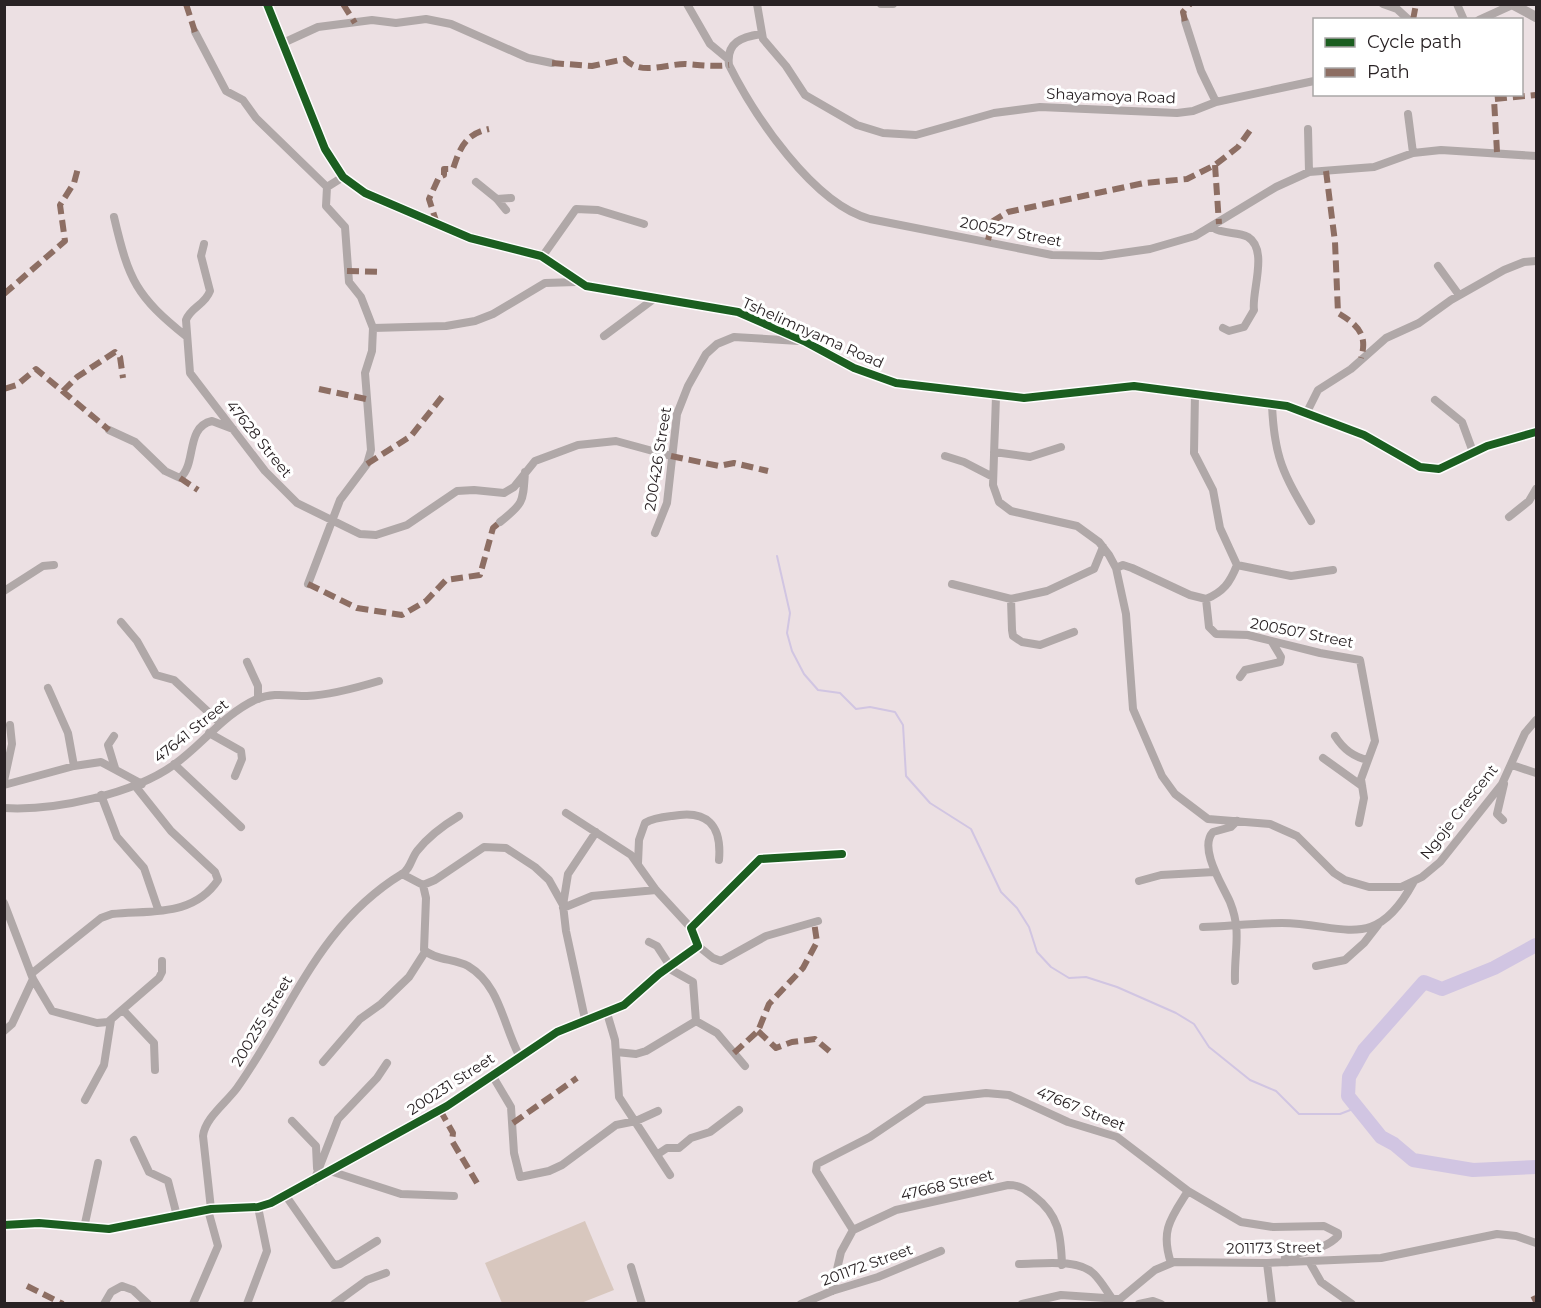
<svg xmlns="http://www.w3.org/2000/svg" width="1541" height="1308" font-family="Montserrat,sans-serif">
<rect width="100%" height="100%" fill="#ece0e3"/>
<path fill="#d8c7be" d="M585 1221 614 1290 581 1303H502L485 1263Z"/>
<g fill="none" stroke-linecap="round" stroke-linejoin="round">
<path stroke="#d1c5e2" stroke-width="2" d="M777 556 790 613 787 633 792 651 804 674 818 690 840 693 856 709 870 707 895 712 903 725 906 776 930 803 971 829 1001 892 1017 908 1029 927 1037 952 1051 967 1069 978 1086 977 1117 987 1176 1013 1194 1024 1209 1047 1250 1080 1276 1091 1299 1114H1340L1358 1107"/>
<path stroke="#d1c5e2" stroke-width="14" d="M1536 945 1494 968 1442 989 1424 982 1364 1050 1349 1077 1348 1096 1381 1137 1394 1144 1413 1160 1473 1170 1536 1167"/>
<path stroke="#b0a8a8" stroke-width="8" d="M687 4 710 44 728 59
M757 4 763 39 786 66 805 95 857 125 883 133 916 135 994 113 1040 107 1177 113 1193 111 1216 102 1314 81
M881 4H893
M1383 4 1397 9 1409 20
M1457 4 1464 20
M1479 20 1512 5
M1185 21 1201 71 1216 102
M195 32 226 91 243 100 256 118 327 187
M761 34C742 37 726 42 729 65 754 115 813 204 870 219L1052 255 1101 256 1150 249 1195 236 1276 187 1309 172 1374 167 1413 153 1441 150 1536 156
M283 43 318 27 372 20 396 23 426 19 451 24 528 58 552 63
M1408 114 1413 153
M1308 129 1309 172
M476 182 497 199 506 210
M327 187 343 177
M497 199 511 198
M114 217C129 281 136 296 187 337
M1212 227C1223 235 1237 231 1248 237 1269 250 1251 293 1254 310L1244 327 1229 331 1223 328
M204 244 201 256 210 291C205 305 191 307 186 320L190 373 265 471 297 503 360 534 376 535 407 525 457 491 474 490 504 493 514 487 535 461 578 445 616 441 671 456
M542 257 576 209 598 210 644 224
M1438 266 1459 295
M373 328 446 326 475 321 493 314 545 283 576 282
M604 336 655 298
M996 396 993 485 999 502 1011 511 1077 526 1099 542 1109 555 1116 568 1126 614 1133 709 1162 776 1175 794 1208 819 1270 824 1297 836 1334 873 1345 880 1369 887H1401L1422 877 1440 862 1502 784 1525 733 1536 720
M1435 400 1462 422 1473 452
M1272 404C1274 459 1284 475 1311 521
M1307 412 1318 390 1351 369 1386 338 1419 323 1451 300 1504 270 1524 262 1536 261
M109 430 135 442 165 471 180 478C197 464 185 427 212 421L233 429
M994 452 1030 457 1061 447
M945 456 964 462 993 477
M1509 517 1529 501 1536 489
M500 522C524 503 523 502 525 472
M655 533 667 503 677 414 688 386 706 354 717 344 734 337 799 341
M1237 565 1291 576 1333 570
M1116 568 1123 565 1132 568 1190 595 1206 599C1223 592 1230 583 1237 565L1220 528 1213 490 1194 453 1195 393
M308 584 340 500 367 464 371 450 365 373 372 351 373 328 361 297 349 282 345 227 326 206 327 187
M952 584 1011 599 1047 591 1094 569 1103 547
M4 591 43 566 54 565
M1011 599 1012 630 1013 636 1022 642 1040 645 1074 632
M1206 599 1209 627 1216 634 1248 635 1320 653 1360 660 1375 741 1361 779 1364 798 1359 823
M121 622 137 641 156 675 174 680 220 723
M247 662 258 686V699
M1240 677 1245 670 1280 662 1281 657 1272 642
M48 688 68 733 74 766
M209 733 241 751 242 759 235 776
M114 736 108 745 115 768
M1335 736C1343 749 1353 757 1368 760
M1323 758 1362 786
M174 764 241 827
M1512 765 1536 773
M4 781 12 744 10 725
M4 785 74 766 101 762 142 784
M101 795 117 837 144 868 158 909
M4 808C55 811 134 794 175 764 204 743 224 714 257 699 273 692 290 696 307 696 331 695 356 688 379 681
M566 813 631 855 656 890 691 928
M1503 820 1497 814 1504 784
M638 863 639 840 645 823C653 818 663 817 672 816 707 809 722 825 719 860
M402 874 423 885
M1139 881 1161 875 1214 872
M423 885 435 880 484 847 506 848 535 867 549 880 563 905 566 931 585 1019
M423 885 426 898 424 950C435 960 455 959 468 966 500 985 503 1025 519 1055
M4 903 33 979 52 1011 97 1023 108 1022 159 978 162 972V961
M563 905 568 874 596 832
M563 908 592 896 656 890
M1203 927C1229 926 1256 923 1282 923 1344 924 1375 953 1413 883
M649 942 657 946 670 966
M698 946 713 958 721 961 766 936 818 921
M1316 966 1345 960 1364 943 1378 925
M31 974 101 918 112 914C151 910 193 917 218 880L215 872 171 831 136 787
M1235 981C1234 950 1242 932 1230 902 1223 886 1198 848 1213 832L1231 827 1237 821
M123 1010 154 1043 155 1070
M607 1013 615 1040 619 1097 670 1175
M696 1021 717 1033 745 1066
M4 1031 12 1024 33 979
M616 1052 636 1054 646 1051 696 1021 693 982 668 968
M323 1062 360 1019 381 1004 409 977 425 952
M492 1075 511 1107 514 1153 520 1177 549 1171 562 1165 616 1125 636 1121 658 1111
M85 1100 104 1065 111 1020
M292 1121 316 1146 317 1168
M134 1140 149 1172 168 1181 177 1216
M658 1154 667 1148H679L691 1138 710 1132 739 1110
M330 1171 401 1194 454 1196
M314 1181 338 1119 377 1078 387 1063
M286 1196 334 1265 340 1264 377 1241
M211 1209 203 1136C205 1118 226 1103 237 1088 291 1012 318 925 402 874 410 870 412 857 417 851 428 837 444 825 459 816
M4 1225 39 1223 109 1229 211 1209 258 1207 271 1203 447 1106 557 1032 624 1005 659 974 698 946 691 928 760 859 842 854
M84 1228 98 1163
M853 1230 816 1171 817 1164 870 1137 925 1100 986 1093 1009 1095 1068 1122 1117 1137 1188 1191 1241 1222 1273 1227 1324 1226 1338 1233V1236C1324 1251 1303 1250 1285 1258L1288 1262
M1309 1261 1321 1282 1352 1304
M1171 1263C1160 1230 1171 1218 1188 1191
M1267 1263 1272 1304
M1019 1264C1040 1264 1078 1258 1094 1274 1102 1282 1107 1292 1114 1301
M631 1267 642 1304
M832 1291 841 1252 853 1230 896 1210 1008 1185C1020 1185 1025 1189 1034 1196 1059 1215 1061 1235 1062 1265
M104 1304 111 1292 122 1286 133 1290 148 1304
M193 1304 218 1246 208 1210
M247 1304 267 1251 258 1207
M334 1304 367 1280 386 1273
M801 1304 832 1291 878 1277 941 1251
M1022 1304 1061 1295 1120 1299 1155 1270 1174 1262 1267 1263 1381 1258 1497 1234 1516 1236 1536 1243
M1139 1304 1153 1301 1161 1304"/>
<path stroke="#b0a7a7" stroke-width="10" d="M267 4 325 149 343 177 365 193 470 238 541 256 586 286 738 312 804 341 854 368 896 383 1024 398 1134 386 1287 406 1364 435 1420 467 1439 469 1487 446 1536 432
M1512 4 1536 17"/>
<path stroke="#8d6e63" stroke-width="6" stroke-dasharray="12 6" stroke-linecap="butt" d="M186 4 195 32
M343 4 355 23
M1413 20 1416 4
M1185 21 1183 12 1190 4
M552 63 592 66 625 59C640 76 666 64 685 64 700 65 713 67 729 65
M1497 152 1494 99 1536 95
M1215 165 1219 224
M1326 171 1335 242 1338 313C1358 325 1368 335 1361 358
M437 224 429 199 439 177 444 175V169H453C460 148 465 134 489 129
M988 240 993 221 1008 212 1144 183 1187 179 1215 165 1238 147 1251 129
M347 271 382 272
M4 294 65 241 60 205 74 183 78 168
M4 389 17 385 36 369 109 430
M319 389 366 399
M63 391 77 377 115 352 120 357 123 378
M671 456 719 466 734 463 768 471
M367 464 411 436 445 393
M180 478 198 490
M308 584 357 608 402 615 426 601 446 580 480 575 493 528 500 522
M758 1031 776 1048 792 1042 815 1039 834 1055
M734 1053 758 1031 769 1004 803 968 817 942 814 922
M440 1110 453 1133 452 1141 477 1183
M513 1123 577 1078
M27 1286 63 1304
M1532 1300 1536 1298"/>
<g stroke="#fff" stroke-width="11">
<path id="cycleway" d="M267 4 325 149 343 177 365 193 470 238 541 256 586 286 738 312 804 341 854 368 896 383 1024 398 1134 386 1287 406 1364 435 1420 467 1439 469 1487 446 1536 432
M4 1225 39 1223 109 1229 211 1209 258 1207 271 1203 447 1106 557 1032 624 1005 659 974 698 946 691 928 760 859 842 854"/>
</g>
<use href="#cycleway" stroke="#1b5e20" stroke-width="8"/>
</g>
<g text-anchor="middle" stroke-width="6" stroke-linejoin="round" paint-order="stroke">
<g font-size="15" fill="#292224" stroke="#fff">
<text transform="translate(1111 96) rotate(2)" y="5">Shayamoya Road</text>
<text transform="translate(1011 232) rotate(11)" y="5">200527 Street</text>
<text transform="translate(813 333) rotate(24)" y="5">Tshelimnyama Road</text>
<text transform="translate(259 439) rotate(51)" y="5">47628 Street</text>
<text transform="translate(658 459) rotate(-81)" y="5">200426 Street</text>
<text transform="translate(1302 633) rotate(11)" y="5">200507 Street</text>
<text transform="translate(191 731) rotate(-39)" y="5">47641 Street</text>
<text transform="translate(1459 812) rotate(-52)" y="5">Ngoje Crescent</text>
<text transform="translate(262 1021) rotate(-59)" y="5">200235 Street</text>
<text transform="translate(451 1084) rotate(-33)" y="5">200231 Street</text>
<text transform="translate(1081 1109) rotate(22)" y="5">47667 Street</text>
<text transform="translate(947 1185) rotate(-13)" y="5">47668 Street</text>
<text transform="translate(1274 1248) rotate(-1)" y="5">201173 Street</text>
<text transform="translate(867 1265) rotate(-20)" y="5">201172 Street</text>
</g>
</g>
<rect width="1541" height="1308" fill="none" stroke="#292224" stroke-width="12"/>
<rect x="1313" y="18" width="210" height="78" fill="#ffffff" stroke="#a9a7a7" stroke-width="1.5"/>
<rect x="1325" y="38" width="30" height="9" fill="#1b5e20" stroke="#a9a7a7" stroke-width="1.5"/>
<text x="1367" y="48" font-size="18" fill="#292224">Cycle path</text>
<rect x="1325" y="68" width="30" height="9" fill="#8d6e63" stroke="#a9a7a7" stroke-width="1.5"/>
<text x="1367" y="78" font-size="18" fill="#292224">Path</text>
</svg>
